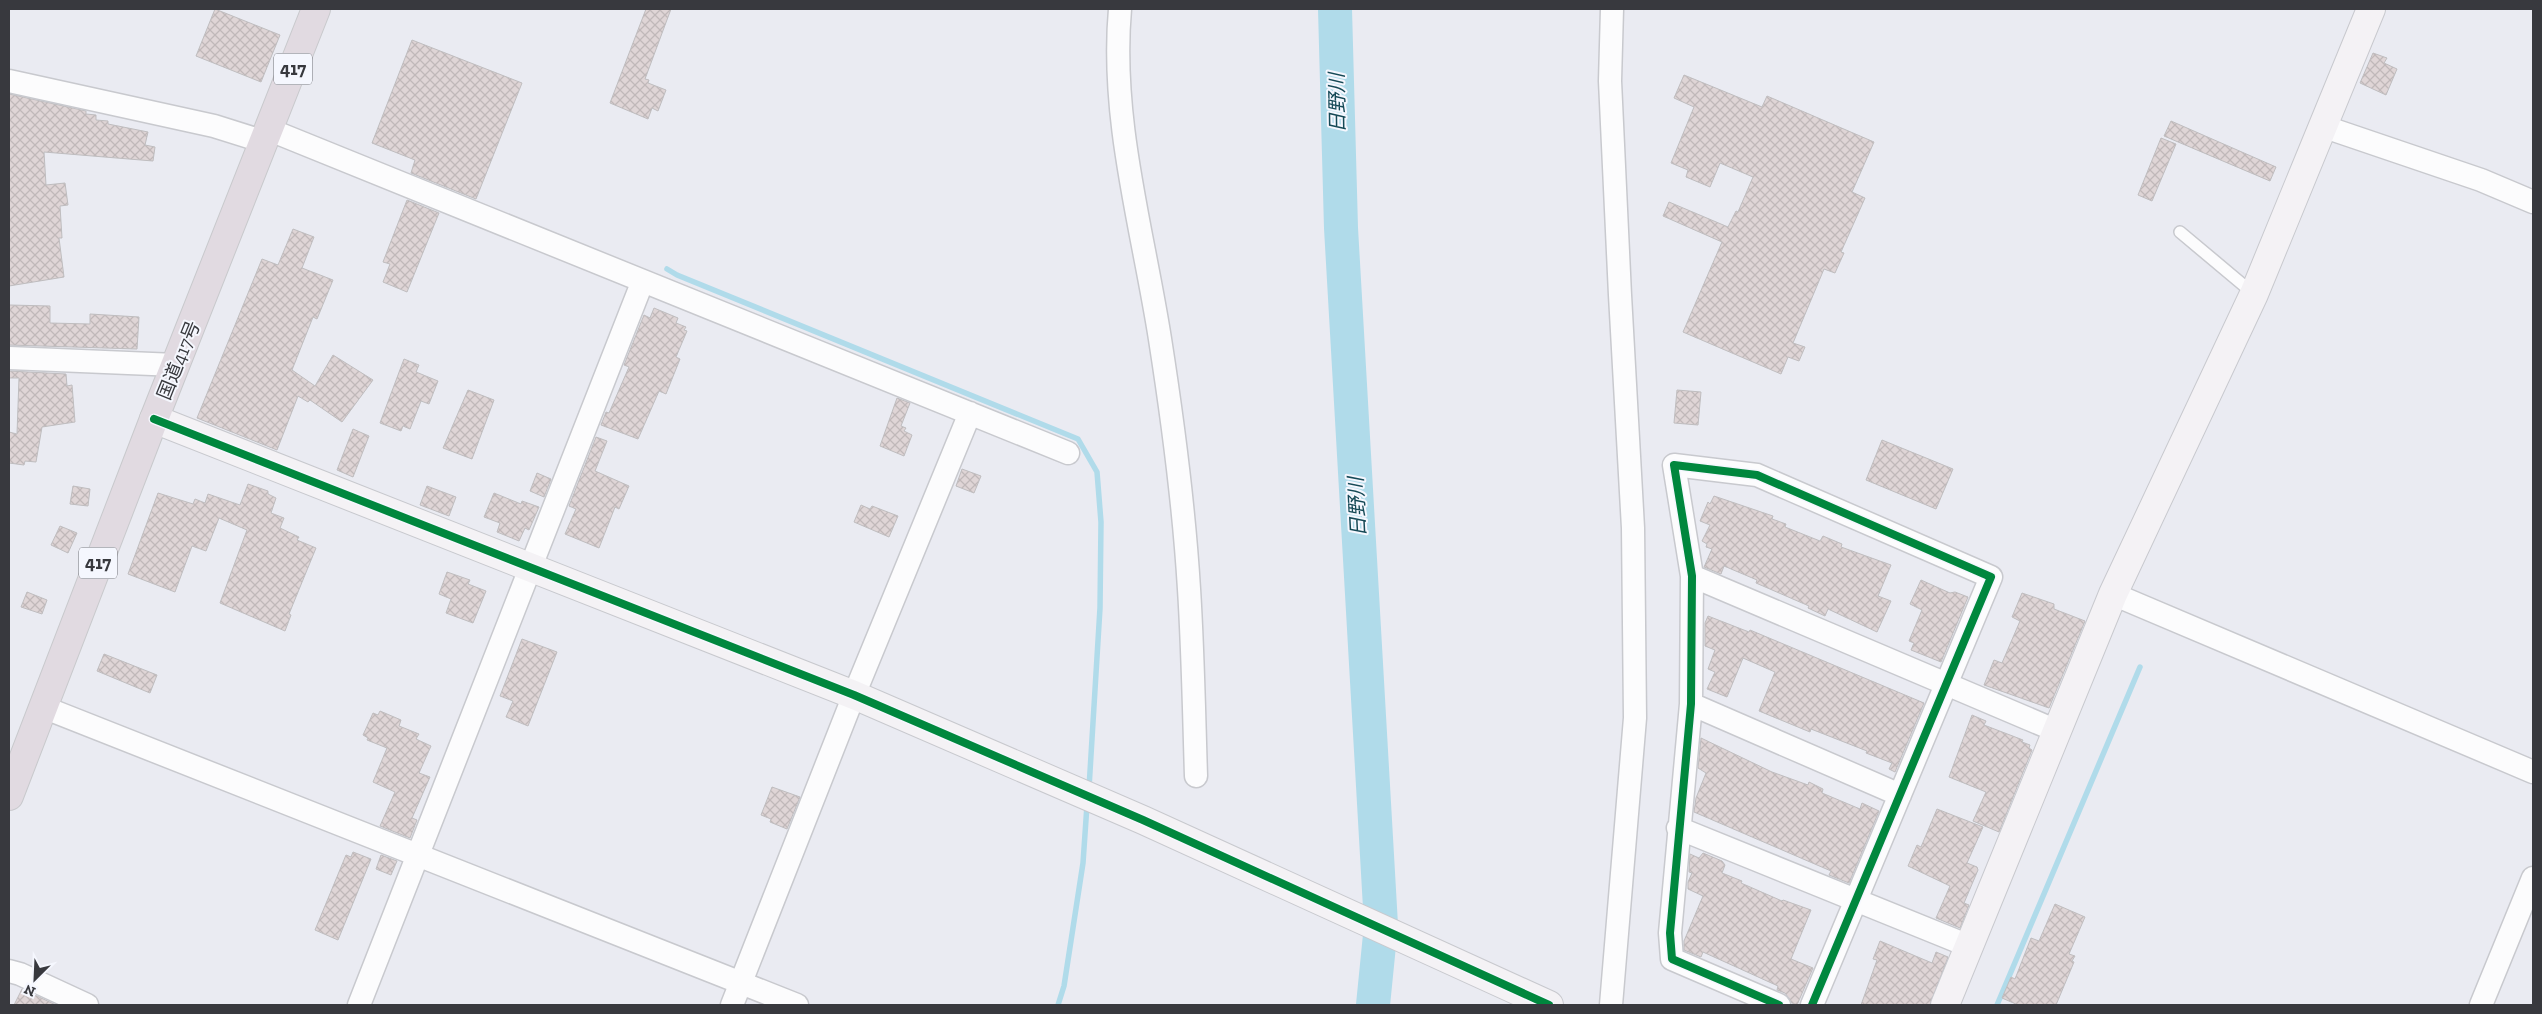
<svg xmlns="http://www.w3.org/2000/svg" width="2542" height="1014" font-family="'Zilla Slab','Noto Sans JP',serif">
<defs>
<pattern id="building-cross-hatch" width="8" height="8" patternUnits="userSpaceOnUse" patternTransform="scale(1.25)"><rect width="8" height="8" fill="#dfd5d6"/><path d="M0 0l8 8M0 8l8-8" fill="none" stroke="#c0b8b9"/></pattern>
</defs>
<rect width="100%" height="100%" fill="#eaebf2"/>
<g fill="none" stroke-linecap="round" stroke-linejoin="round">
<path stroke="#b0dbea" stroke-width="5.5" d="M667 269 677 275 1078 439 1097 472 1101 522 1100 608 1089 788
M1058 1005 1064 986 1083 863 1087 805
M1997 1005 2140 667"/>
<path stroke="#b0dbea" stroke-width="34" d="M1335 9 1341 228 1381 925 1373 1005"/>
</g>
<path fill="url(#building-cross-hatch)" stroke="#bfbdbf" d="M215 9 280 35 261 82 196 56Z
M646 9H671L645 79 649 80 648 83 666 90 658 111 652 108 648 119 610 103Z
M412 40 522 83 476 199 411 173 415 160 372 143Z
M2373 53 2387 58 2384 63 2397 69 2386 95 2360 83Z
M1684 75 1762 107 1767 96 1874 142 1852 192 1865 198 1841 252 1844 253 1835 273 1824 269 1793 343 1805 347 1799 361 1788 357 1781 374 1683 332 1722 242 1663 216 1669 202 1728 227 1736 211 1738 212 1753 177 1720 163 1710 187 1686 177 1688 170 1671 163 1694 107 1674 98Z
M9 94 86 111V114L96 115V120L108 121V124L148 132 145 145 155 147 153 161 44 152 46 185 65 183 68 205 60 206 62 238H59L64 277 9 286Z
M2171 121 2276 167 2270 181 2164 136Z
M2161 138 2176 144 2152 201 2138 195Z
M407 200 439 213 407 292 383 282 390 264 383 262Z
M293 229 314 237 302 268 333 280 317 319 313 317 292 370 315 386 333 355 373 380 342 422 310 400 308 402 298 396 277 450 197 418 262 259 278 265Z
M9 305 50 306V323L90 324V314L139 317 137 349 9 345Z
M654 308 678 318 676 323 686 327 684 330 687 331 676 357 680 359 666 394 659 391 638 439 601 425 606 412 609 413 629 367 624 365 644 315 650 318Z
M404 359 419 365 416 372 438 381 429 404 421 401 410 429 403 426 401 431 380 423Z
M9 371 66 374 67 386 72 385 75 422 42 427 36 462 25 461 24 465 9 463V432L17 434 19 378H9Z
M468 390 494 400 472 459 443 448Z
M1677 390 1701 392 1698 425 1674 423Z
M897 398 910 403 901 426 906 428 904 431 912 435 904 456 880 446Z
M353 429 369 436 353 477 337 470Z
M596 437 607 441 595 471 629 486 619 509 615 507 599 548 565 534 576 509 569 506Z
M1882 440 1953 469 1936 509 1866 480Z
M962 469 981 476 974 493 956 486Z
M537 473 551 479 544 497 530 491Z
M248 484 268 491V494L276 498 271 513 284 518 280 528 299 537 297 540 316 548 289 614 291 615 285 631 220 603 247 530 219 518 206 551 192 546 175 592 128 574 158 493 193 504 195 499 205 503 208 494 240 505Z
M73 486 90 489 88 506 70 504Z
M427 486 456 497 449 516 420 505Z
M494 493 521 504 522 501 539 507 529 530 525 528 519 541 497 532 500 523 484 517Z
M1714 496 1773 516 1772 519 1786 524 1785 527 1820 541 1823 536 1842 544 1841 547 1891 565 1878 596 1891 601 1877 632 1828 609 1825 616 1808 608 1809 606 1756 583 1757 580 1724 566 1721 574 1704 567 1712 549 1706 547 1707 544 1702 541 1710 525 1700 521 1708 502 1710 504Z
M861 505 870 509 872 506 898 516 889 537 854 522Z
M60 526 77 533 68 553 51 545Z
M447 572 470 580 468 584 486 591 473 623 446 613 451 599 439 594Z
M1921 580 1950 593 1955 592 1968 597 1941 662 1911 650 1914 643 1909 641 1922 610 1910 604Z
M27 592 47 600 42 614 21 607Z
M2022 593 2054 604V609L2085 621 2049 708 1984 685 1994 660 2002 663 2020 621 2012 617Z
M1708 616 1749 632 1750 630 1924 703 1895 772 1889 769 1892 763 1866 753 1867 751 1811 729 1810 732 1759 711 1775 672 1743 658 1727 697 1707 689 1715 672 1708 669 1715 650 1705 646V623Z
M522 639 557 652 528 726 506 717 513 701 500 696Z
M104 654 157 675 150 693 97 671Z
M380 711 401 720 399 726 419 734 416 739 431 746 419 773 430 777 412 818 417 820 410 838 380 826 395 792 373 782 387 748 367 740 368 738 363 735 373 713 378 715Z
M1972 715 1986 721 1984 725 2023 740 2022 742 2030 745 2029 748 2032 750 1999 832 1973 821 1986 792 1949 777Z
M1701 738 1772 772 1808 785 1809 782 1823 789 1822 793 1860 809 1862 803 1879 811 1849 883 1829 875 1831 871 1694 812 1696 798 1706 773 1698 768Z
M772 787 800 797 787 829 770 822 771 819 761 815Z
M1937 809 1983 827 1967 863 1977 867 1978 870 1964 903 1969 905 1960 928 1936 918 1950 886 1908 866 1917 845 1921 847Z
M353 852 371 859 338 940 315 930 346 855 351 857Z
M1703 853 1722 861 1725 865 1722 873 1742 881 1741 883 1782 901 1783 900 1811 910 1791 959 1813 968 1797 1005 1792 1003 1785 993 1777 990 1778 986 1703 952 1701 957 1684 950V941L1703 896 1688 889V882L1692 873 1689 872 1690 854 1699 858Z
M381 855 397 861 391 875 376 869Z
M2055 904 2085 917 2069 954 2075 956 2072 961 2074 962 2056 1005H2018L2002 998 2011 977 2015 979 2031 938 2039 941Z
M1880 941 1932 963 1936 952 1948 957 1930 1005H1861L1877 960 1873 959Z
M22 989 56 1005H14Z"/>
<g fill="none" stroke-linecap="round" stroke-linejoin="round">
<g stroke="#c8c9ce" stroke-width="14">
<path id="lane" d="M2180 232 2254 294"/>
</g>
<g stroke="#c8c9ce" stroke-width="25">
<path id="street" d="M1120 9C1110 120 1143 230 1160 339 1173 422 1184 506 1189 589 1193 651 1194 714 1196 776
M9 81 214 126 265 142
M2322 126 2481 180 2533 202
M270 130 1068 453
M9 358 176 365
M1692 576 2057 731
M2113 594 2533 772
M1691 704 1900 795
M43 707 797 1005
M1678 828 1969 946
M9 971 20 974 87 1005
M359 1005 642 283
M732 1005 854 695 970 413
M1611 1005 1635 718 1633 528 1620 295 1610 81 1612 9
M1779 1005 1672 959 1670 933 1691 704 1692 576 1674 465 1757 475 1991 577 1812 1005
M2481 1005 2533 878"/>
</g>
<g stroke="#c8c9ce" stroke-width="30">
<path id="secondary" d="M154 419 854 695 1143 820 1549 1005
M1945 1005 2113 594 2254 294 2371 9"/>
</g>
<g stroke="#c8c9cc" stroke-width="30">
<path id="highway" d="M9 796 154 419 316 9"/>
</g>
<use href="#lane" stroke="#fcfcfd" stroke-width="11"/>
<use href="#street" stroke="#fcfcfd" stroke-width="22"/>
<use href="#secondary" stroke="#f4f2f5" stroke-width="28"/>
<use href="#highway" stroke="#e1dae1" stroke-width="28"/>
<g stroke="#f5f7fe" stroke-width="11">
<path id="cycleway" d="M154 419 854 695 1143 820 1549 1005
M1779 1005 1672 959 1670 933 1691 704 1692 576 1674 465 1757 475 1991 577 1812 1005"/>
</g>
<use href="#cycleway" stroke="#00873e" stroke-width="8"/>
</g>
<g text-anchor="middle" stroke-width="4" stroke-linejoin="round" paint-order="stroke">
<g fill="#f5f7fe" stroke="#717278" stroke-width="1">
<rect x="274" y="53.5" width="38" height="31" rx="4"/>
<rect x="79" y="547.5" width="38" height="31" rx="4"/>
</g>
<g font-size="18" font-weight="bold" fill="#38393e">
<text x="293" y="75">417</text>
<text x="98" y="569">417</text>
</g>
<g font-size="19" fill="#38393e" stroke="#f5f7fe">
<text transform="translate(178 360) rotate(-68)" y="7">国道417号</text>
</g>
<g font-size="20" font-style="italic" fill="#154956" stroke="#f5f7fe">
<text transform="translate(1337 103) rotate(-91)" y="7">日野川</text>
<text transform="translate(1357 507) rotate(-93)" y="7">日野川</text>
</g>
</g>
<rect width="2542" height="1014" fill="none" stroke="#38393e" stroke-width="20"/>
<g transform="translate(35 979) rotate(204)" stroke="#f5f7fe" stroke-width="4" paint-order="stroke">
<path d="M0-4L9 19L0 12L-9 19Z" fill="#38393e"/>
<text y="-8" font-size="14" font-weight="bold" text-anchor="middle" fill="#38393e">N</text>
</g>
</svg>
